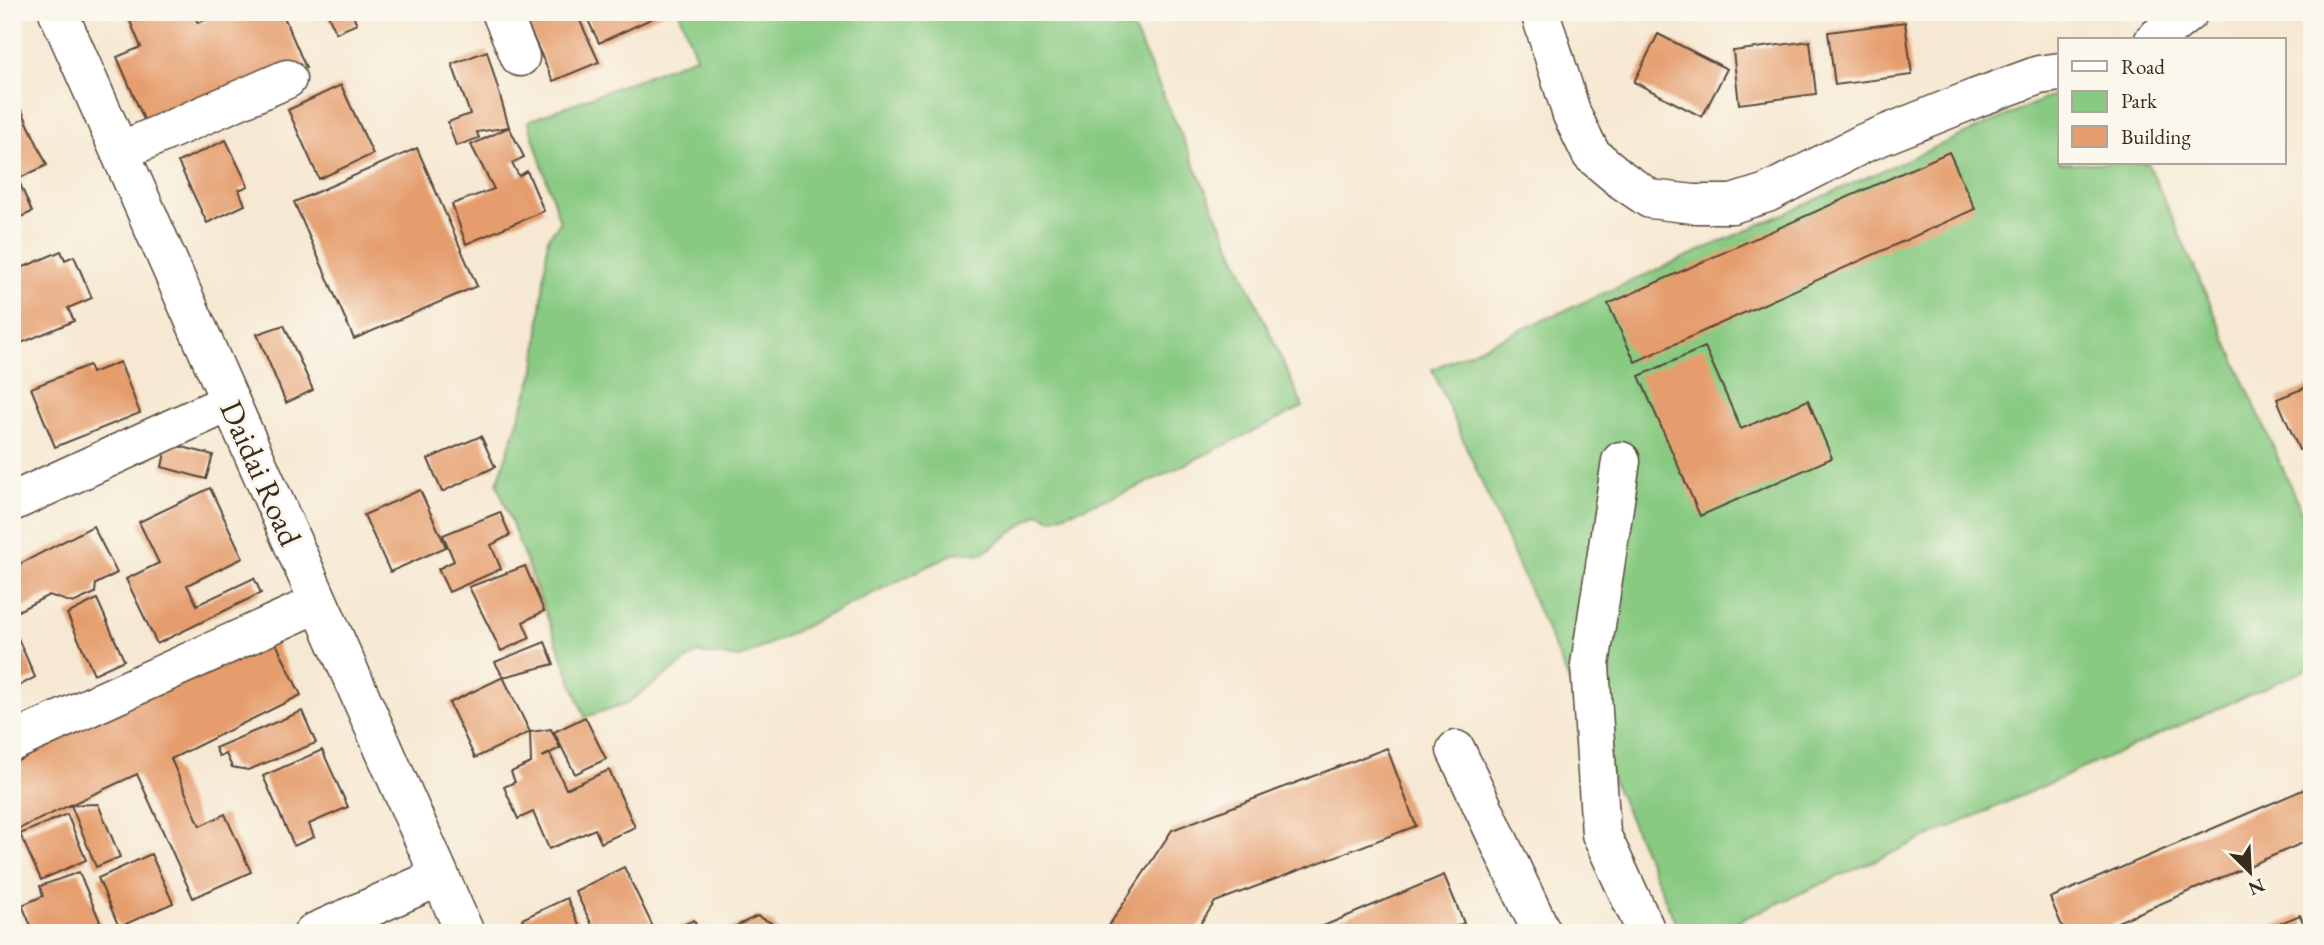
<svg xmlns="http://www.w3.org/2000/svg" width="2324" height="945" font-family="'EB Garamond',serif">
<rect width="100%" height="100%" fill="#fbf7ec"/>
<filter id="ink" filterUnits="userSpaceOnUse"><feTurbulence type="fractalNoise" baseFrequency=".0143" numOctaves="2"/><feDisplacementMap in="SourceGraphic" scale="14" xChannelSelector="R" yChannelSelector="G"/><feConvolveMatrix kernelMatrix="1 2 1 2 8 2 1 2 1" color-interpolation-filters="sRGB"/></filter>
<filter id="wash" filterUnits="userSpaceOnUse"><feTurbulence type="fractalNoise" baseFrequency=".00686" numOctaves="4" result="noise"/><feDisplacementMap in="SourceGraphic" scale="28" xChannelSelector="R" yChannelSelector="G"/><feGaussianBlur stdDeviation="1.57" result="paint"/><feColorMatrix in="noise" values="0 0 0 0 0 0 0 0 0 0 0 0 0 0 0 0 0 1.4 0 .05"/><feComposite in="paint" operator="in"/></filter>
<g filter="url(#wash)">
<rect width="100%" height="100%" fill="#f6e8d2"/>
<path fill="#88ca82" stroke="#627a50" stroke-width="2" d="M679 12H1126L1303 407 1136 488 1052 519 1039 513 982 554 957 552 740 658 697 653 627 703 585 717 497 484 535 370 548 238 560 222 528 121 696 57Z
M2060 92V163H2148L2312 535V667L1711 933H1680L1432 369Z"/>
<g id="blocks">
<path fill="#e59d6d" d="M126 12H193L198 23 223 12H282L306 68 151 136 117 57 141 47Z
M327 12H351L357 24 336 33Z
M536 12H576L599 62 553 81 524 17Z
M584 12H666L599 43Z
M1905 22 1912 75 1835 85 1828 32Z
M1658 34 1727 69 1702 117 1634 82Z
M1810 41 1816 94 1739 104 1733 51Z
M487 51 509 127 477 132 479 138 456 146 448 122 470 114 452 64Z
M341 85 373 154 319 179 288 110Z
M22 111 47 165 18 179 32 212 12 221V116Z
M509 127 524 157 512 163 519 176 527 171 544 211 466 244 452 204 494 189 471 145Z
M226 140 248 186 239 190 245 205 207 223 178 162Z
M417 148 477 286 354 339 294 202Z
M1949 152 1975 209 1635 362 1608 304Z
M61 251 65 260 74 256 92 298 68 308 74 321 19 344 12 328V272Z
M284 325 313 390 286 403 257 334Z
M1705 347 1741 429 1808 400 1832 458 1700 516 1639 376Z
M120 362 140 413 55 447 31 388 89 365 92 373Z
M2312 385V445L2299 450 2277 399Z
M481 436 495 467 442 492 428 459Z
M167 443 213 455 206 479 162 467Z
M210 488 243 558 187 585 197 605 254 578 261 593 157 644 126 579 159 563 139 522Z
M420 490 446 547 390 572 364 515Z
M500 512 510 535 491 545 501 569 449 592 438 569 454 561 443 535Z
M93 526 117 573 96 584 95 593 73 603 49 595 12 614V568Z
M525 566 544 611 523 622 530 638 501 651 469 587Z
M97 599 124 660 94 674 67 614Z
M270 631 301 695 171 759 200 826 225 814 251 872 193 898 137 774 12 832V753Z
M17 636 35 677 17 687 12 675V638Z
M545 642 554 664 503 677 495 662Z
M503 677 530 732 475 758 449 703Z
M302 711 316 743 248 770 232 767 226 754 219 756 215 748Z
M585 717 606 759 575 774 554 732Z
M551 729 560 748 542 757 550 754 566 789 609 770 635 827 601 843 595 829 549 849 533 812 518 819 504 787 515 782 511 772 531 763 530 732Z
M1387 748 1416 826 1215 902 1194 933H1104L1172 830Z
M322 750 348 807 309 824 314 837 294 846 263 776Z
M2312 786V839L2092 933H2065L2050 898Z
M98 804 120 857 96 867 71 805Z
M67 814 86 860 41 880 20 834Z
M151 854 173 903 119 927 98 878Z
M624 867 656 933H596L575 891Z
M79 872 105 933H81L79 928 67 933H34L22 905 43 896 40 886Z
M1444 875 1464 923 1440 933H1307Z
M567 898 583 933H529L522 919Z
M2300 915 2307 933H2257Z
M757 916 774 924 779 933H721Z
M694 920 700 933H663Z"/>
</g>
</g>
<g filter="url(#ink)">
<use href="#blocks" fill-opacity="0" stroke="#574639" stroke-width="2"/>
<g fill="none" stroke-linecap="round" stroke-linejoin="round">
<g stroke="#574639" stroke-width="41">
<path id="minor" d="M58 12 465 933
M501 12 520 57
M1540 12 1572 115 1591 154 1622 180 1650 199 1694 204H1732L1767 193 1864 143 1976 98 2039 75 2060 72
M2154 40 2189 12
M121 151 287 79
M1621 461 1590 665 1601 834 1647 933
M12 502 230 402
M12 742 319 603
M1456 750 1542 933
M313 933 439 877"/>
</g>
<use href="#minor" stroke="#fff" stroke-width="38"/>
</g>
</g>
<g text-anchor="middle" stroke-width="6" stroke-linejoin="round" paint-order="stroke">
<g font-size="32" fill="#3b2a1e" stroke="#fbf7ec">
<text transform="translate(261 473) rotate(66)" y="11">Daidai Road</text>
</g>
</g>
<rect width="2324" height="945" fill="none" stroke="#fbf7ec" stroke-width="42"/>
<rect x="2058" y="38" width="228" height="126" fill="#fbf7ec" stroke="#aea59a" stroke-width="2"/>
<rect x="2072" y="61" width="35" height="10" fill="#ffffff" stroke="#aea59a" stroke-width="2"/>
<text x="2121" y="74" font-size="21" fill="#3b2a1e">Road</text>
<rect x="2072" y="91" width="35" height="21" fill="#88ca82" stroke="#aea59a" stroke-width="2"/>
<text x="2121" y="108" font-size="21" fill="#3b2a1e">Park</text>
<rect x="2072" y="126" width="35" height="21" fill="#e59d6d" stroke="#aea59a" stroke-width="2"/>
<text x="2121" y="144" font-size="21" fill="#3b2a1e">Building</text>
<g transform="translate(2250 872) rotate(156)" stroke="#fbf7ec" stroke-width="5" paint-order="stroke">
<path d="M0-5L12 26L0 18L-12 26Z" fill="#3b2a1e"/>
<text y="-10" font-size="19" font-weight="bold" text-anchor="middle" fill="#3b2a1e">N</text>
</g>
</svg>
